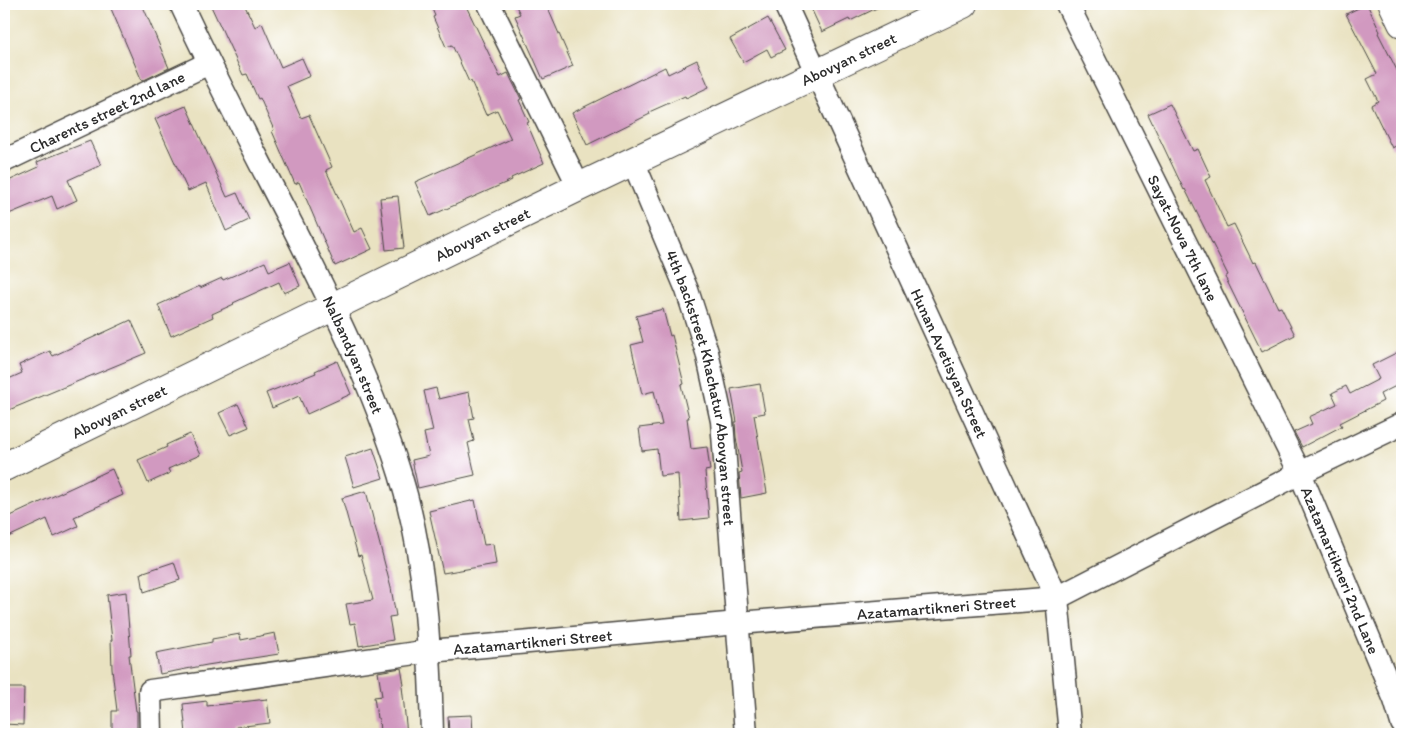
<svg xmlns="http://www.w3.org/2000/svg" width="1406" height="738" font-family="Itim,sans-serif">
<rect width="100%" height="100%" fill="#fff"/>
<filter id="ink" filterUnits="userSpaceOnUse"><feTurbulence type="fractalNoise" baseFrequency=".02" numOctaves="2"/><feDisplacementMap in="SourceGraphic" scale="10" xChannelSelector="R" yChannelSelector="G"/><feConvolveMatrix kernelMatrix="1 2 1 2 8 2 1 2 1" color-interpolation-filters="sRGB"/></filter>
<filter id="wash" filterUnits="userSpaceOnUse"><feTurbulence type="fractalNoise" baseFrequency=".0096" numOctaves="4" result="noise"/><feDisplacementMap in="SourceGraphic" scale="20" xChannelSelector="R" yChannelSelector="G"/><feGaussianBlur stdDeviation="1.12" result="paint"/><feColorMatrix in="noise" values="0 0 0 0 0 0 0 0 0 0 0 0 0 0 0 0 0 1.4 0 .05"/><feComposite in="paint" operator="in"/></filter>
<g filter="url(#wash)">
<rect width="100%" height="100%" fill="#e9e2c1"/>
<g id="blocks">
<path fill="#d199c0" d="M109 4H142L169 68 142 81Z
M210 4H244L255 27 262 23 281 67 302 58 310 76 287 86 301 118 309 115 332 167 326 170 354 232 362 228 372 249 335 266 299 182 295 184 272 131 274 130 260 98 258 99 247 74 243 75Z
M430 4H465L500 77 508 73 521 99 519 100 529 122 527 123 544 163 511 178 512 180 430 216 415 182 511 139 497 110 486 115 471 81 469 82 452 45 446 47 433 17 435 16Z
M515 4H546L573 66 543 79 515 16 520 14Z
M809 4H885L850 21 849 19 822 32Z
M1367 4 1380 32 1378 33 1402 80V143L1392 148 1371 105 1378 101 1367 79 1377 74 1346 14Z
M768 18 785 50 771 57 767 49 743 62 730 39Z
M697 60 709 87 686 98 685 96 649 112 650 114 587 145 572 113 665 67 668 74Z
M1170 104 1193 151 1198 149 1211 177 1205 180 1227 227 1234 224 1253 263 1256 262 1278 308 1281 307 1295 335 1262 352 1225 277 1228 275 1185 189 1184 190 1148 114Z
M186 106 227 197 237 193 249 220 226 231 206 183 188 191 155 119Z
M90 141 101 165 68 180 77 200 57 209 52 196 4 216V183L39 167 37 162Z
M398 196 404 248 386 250 380 198Z
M265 262 269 271 290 262 300 286 284 293 279 282 233 303 234 304 212 314 213 317 171 336 158 305 200 286V288L222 278 223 280Z
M663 309 670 336 672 335 684 384 681 385 689 418H687L691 449 707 447 710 470 705 471 709 518 681 521 678 474 660 476 657 449 642 451 639 428 662 425 654 391 642 394 631 345 643 342 636 316Z
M131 320 146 353 4 412V381L22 373 19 365 50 351 53 356Z
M1402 350V383L1380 394 1383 401 1340 423 1342 426 1302 447 1294 432 1312 424 1309 417 1337 404 1332 393 1346 386 1350 394 1379 379 1372 365Z
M337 361 351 394 307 414 299 396 272 408 266 393 316 373 315 371Z
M760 384 765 413 754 415 767 493 741 498 739 473 742 472 736 437 735 422H737L731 389Z
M436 388 439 399 469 392 474 418 469 419 474 441 468 443 475 475 418 488 412 460 429 456 424 433 433 431 424 391Z
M238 404 249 427 230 435 219 413Z
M190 434 200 455 168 469 170 473 148 483 138 460 167 447 166 445Z
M373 448 383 478 354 487 345 457Z
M112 469 123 495 74 517 78 526 54 537 47 519 4 539V519Z
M366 491 391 588 396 616 389 617 393 640 359 646 355 623 350 624 346 604 373 600 361 555 358 556 342 498Z
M475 500 484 545 493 544 496 564 443 573 429 511Z
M174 562 180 580 144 592 141 573Z
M126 592 131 655H129L136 711H137V734H112V711H117L112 669 111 640H112L107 595Z
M275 633 279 654 207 665 160 674 156 653 212 642V639L240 634 241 640Z
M401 668 404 685 402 686 407 734H380L379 718H377L374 697 382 696 378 672Z
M4 688H24L23 725 4 724Z
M267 699 270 723 236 727V734H186L183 704 207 701V706Z
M472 715 473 734H449L448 716Z"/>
</g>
</g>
<g filter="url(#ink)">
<use href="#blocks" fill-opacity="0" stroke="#484642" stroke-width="1"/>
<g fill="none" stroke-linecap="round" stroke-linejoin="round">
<g stroke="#484642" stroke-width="25">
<g id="minor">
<path id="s1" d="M181 4C216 79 254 152 292 225 333 306 373 387 400 474 426 558 430 646 432 734"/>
<path d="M489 4 579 187"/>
<path id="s2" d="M785 4 1057 598 1070 734"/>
<path id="s3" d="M1067 4 1300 473 1395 700 1402 723"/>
<path id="s4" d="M4 161 209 63"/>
<path id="s5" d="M633 161 687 290 707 352 722 421 746 734"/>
<path id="s6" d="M151 734 150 691 430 651 738 623 1057 598 1300 473 1402 424"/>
</g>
</g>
<g stroke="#484642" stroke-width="30">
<g id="major">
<path d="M1393 4 1402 23"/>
<path id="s7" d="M4 467 579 187 963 4"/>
</g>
</g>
<use href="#minor" stroke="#fff" stroke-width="22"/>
<use href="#major" stroke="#fff" stroke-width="28"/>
</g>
</g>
<g text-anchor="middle" stroke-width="4" stroke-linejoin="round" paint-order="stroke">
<g font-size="16" fill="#2b2b2b" stroke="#fff">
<text dy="6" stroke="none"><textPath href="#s7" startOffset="938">Abovyan street</textPath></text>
<text dy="6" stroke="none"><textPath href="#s4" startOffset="114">Charents street 2nd lane</textPath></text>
<text dy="6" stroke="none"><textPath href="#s7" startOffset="532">Abovyan street</textPath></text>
<text dy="6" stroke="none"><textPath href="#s3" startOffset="261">Sayat-Nova 7th lane</textPath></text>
<text dy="6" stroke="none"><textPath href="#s1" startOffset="391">Nalbandyan street</textPath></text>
<text dy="6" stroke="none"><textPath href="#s2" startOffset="395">Hunan Avetisyan Street</textPath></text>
<text dy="6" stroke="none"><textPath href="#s5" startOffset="239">4th backstreet Khachatur Abovyan street</textPath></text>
<text dy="6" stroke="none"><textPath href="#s7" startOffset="128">Abovyan street</textPath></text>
<text dy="6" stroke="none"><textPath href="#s3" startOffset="629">Azatamartikneri 2nd Lane</textPath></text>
<text dy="6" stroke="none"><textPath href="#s6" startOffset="834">Azatamartikneri Street</textPath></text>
<text dy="6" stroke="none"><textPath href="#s6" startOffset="429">Azatamartikneri Street</textPath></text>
</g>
</g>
<rect width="1406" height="738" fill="none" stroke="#fff" stroke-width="20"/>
</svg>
